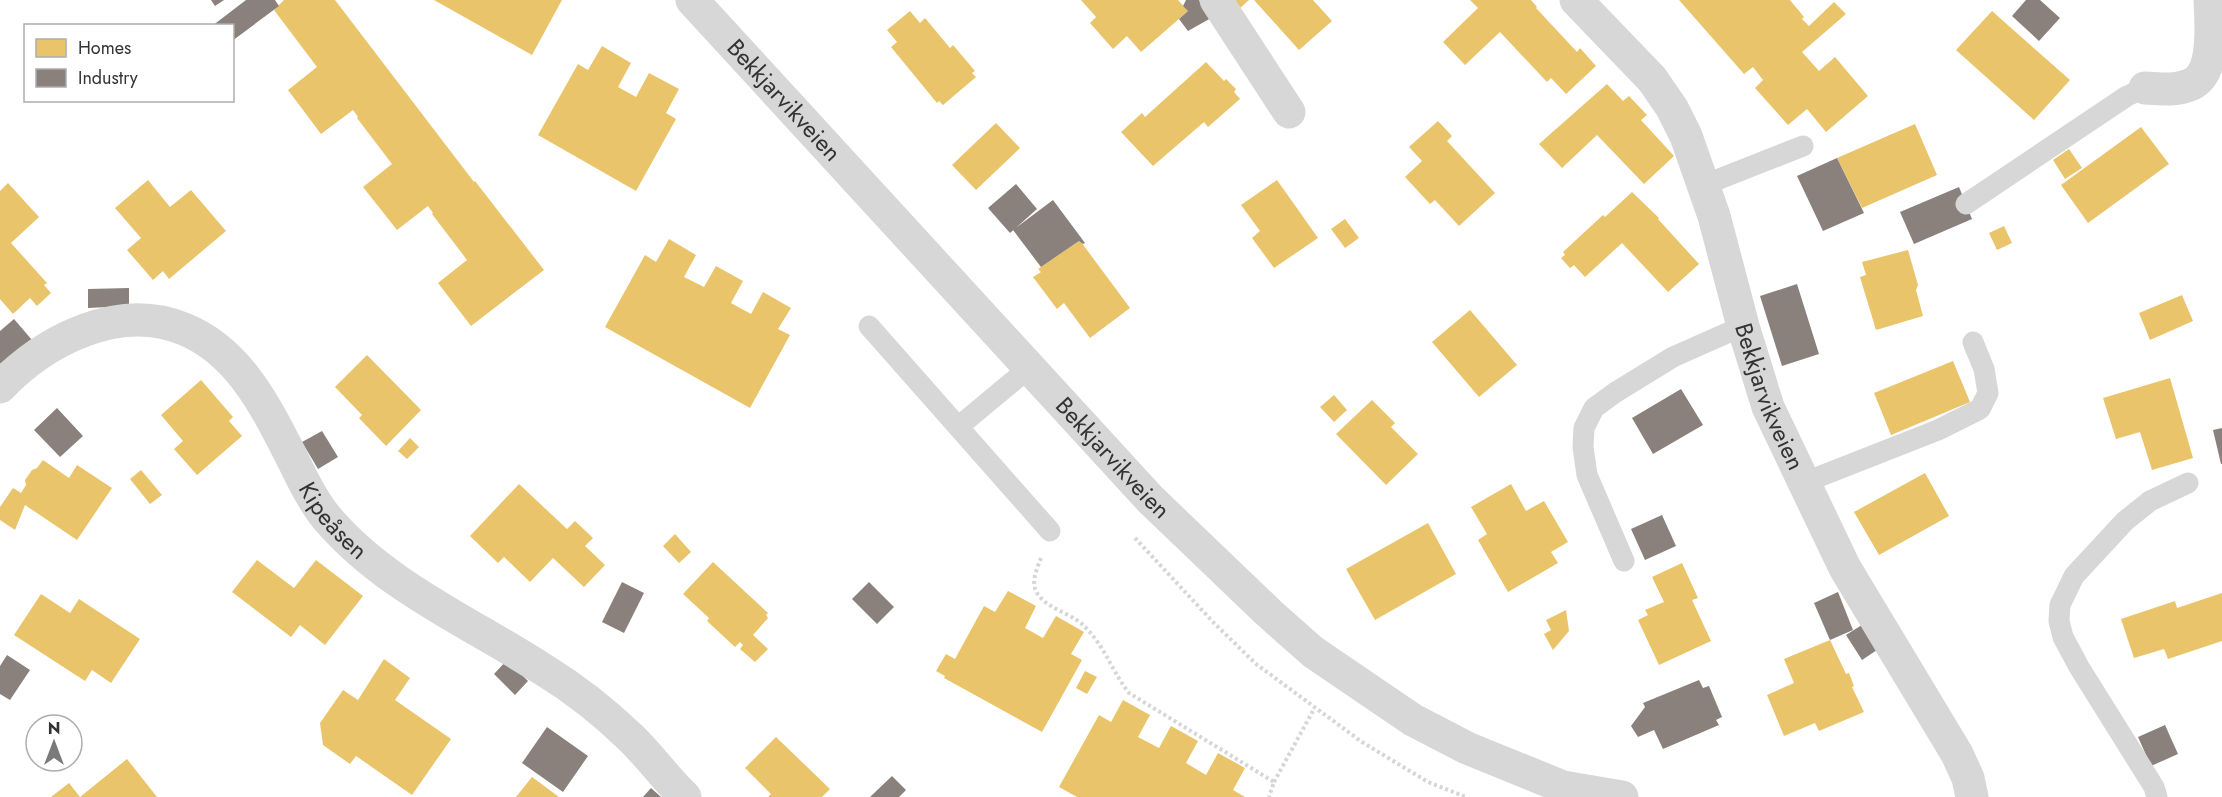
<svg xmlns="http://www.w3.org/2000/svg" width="2222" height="797" font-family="Jost,sans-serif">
<rect width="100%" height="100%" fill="#fff"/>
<path fill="#e9c46a" d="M284 0H335L474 182 475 181 544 270 471 326 438 283 467 260 432 214 433 213 428 206 397 230 363 187 392 164 357 118 358 117 353 110 321 134 288 90 317 67 274 10Z
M434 0H562L532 55Z
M1081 0H1178L1188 11 1141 52 1127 36 1113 49 1090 23 1096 17Z
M1232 0H1249L1239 9Z
M1254 0H1313L1332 21 1299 50Z
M1470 0H1531L1537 7 1536 8 1577 52 1580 48 1596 66 1566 94 1551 78 1547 82 1500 32 1465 65 1443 42 1478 8Z
M1679 0H1790L1804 17 1802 19 1809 26 1834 2 1846 14 1802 52 1819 71 1835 57 1868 96 1826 132 1807 109 1788 125 1755 88 1763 80 1753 67 1744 74Z
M910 11 920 23 925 18 950 48 953 45 975 71 972 73 976 77 943 105 939 101 937 103 891 47 897 42 887 30Z
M1992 11 2070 80 2034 120 1956 50Z
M602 46 631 63 618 87 636 97 649 73 679 89 666 113 676 119 636 191 538 135 578 64 588 70Z
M1206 62 1224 81 1226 79 1236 89 1234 92 1240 99 1208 127 1204 122 1153 166 1121 132 1142 113 1145 117Z
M1607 84 1623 101 1629 96 1647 115 1641 120 1674 156 1644 184 1597 135 1562 168 1539 144Z
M1438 121 1452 136 1447 141 1495 193 1459 226 1435 200 1430 204 1405 177 1422 161 1409 147Z
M996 123 1020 148 976 190 952 165Z
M1915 124 1937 175 1862 208 1837 158Z
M2141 127 2169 164 2088 223 2061 185Z
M2069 149 2082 168 2065 179 2053 160Z
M148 180 170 207 191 190 226 231 169 279 163 271 153 280 127 250 141 238 115 208Z
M1277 180 1318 238 1274 268 1252 238 1260 231 1241 205Z
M8 183 39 217 11 243 47 283 44 285 51 293 37 306 30 298 13 314 0 299V191Z
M1632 192 1659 218 1658 219 1699 264 1668 292 1622 243 1585 277 1574 265 1570 268 1561 258 1565 255 1563 252 1603 215 1605 217Z
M1345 219 1359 238 1345 248 1331 229Z
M2004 226 2012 243 1997 250 1989 233Z
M669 239 696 255 684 277 704 287 716 266 743 281 731 303 751 314 763 292 791 308 778 329 790 335 750 408 605 327 645 255 656 262Z
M1079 241 1081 242 1130 308 1090 338 1064 303 1057 309 1033 277 1041 272 1038 269 1041 267Z
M1908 250 1918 285 1916 290 1923 316 1876 330 1860 277 1866 275 1862 262Z
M2182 295 2193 321 2150 340 2139 313Z
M1470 310 1517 365 1479 397 1432 342Z
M367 355 421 410 386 446 359 418 362 415 335 387Z
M1953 361 1970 402 1891 435 1874 393Z
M2170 378 2193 458 2152 470 2140 432 2116 439 2103 398Z
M201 380 233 417 229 421 242 436 197 475 174 449 183 441 161 415Z
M1334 395 1347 410 1334 422 1320 407Z
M1372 400 1395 423 1391 427 1418 454 1386 485 1336 434Z
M410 438 419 447 407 459 398 451Z
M43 460 69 478 77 465 112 488 77 540 25 505 15 530 0 520V507L13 488 21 493 26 485 25 480 32 470 37 468Z
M141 470 162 495 150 504 130 479Z
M1925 473 1949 516 1879 555 1854 512Z
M519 484 567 529 575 521 593 538 585 546 605 565 584 587 553 558 530 582 504 557 498 563 470 536Z
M1511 484 1526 511 1544 501 1568 542 1551 552 1558 563 1508 592 1478 540 1487 534 1471 507Z
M1428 523 1456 574 1375 620 1346 569Z
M675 534 691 552 679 563 663 546Z
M257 560 294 588 316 560 363 596 325 645 300 625 291 637 232 592Z
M713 562 768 613 766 615 768 618 753 635 768 649 755 662 740 649 743 645 740 642 735 647 707 621 709 618 683 594Z
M1682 563 1698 598 1692 600 1711 641 1659 665 1638 620 1648 615 1645 610 1664 602 1652 577Z
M1008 591 1036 606 1025 628 1043 638 1056 616 1084 632 1071 654 1082 660 1042 732 944 678 945 676 936 671 946 654 955 659 984 606 995 612Z
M2222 593V641L2168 659 2164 649 2134 658 2121 619 2175 601 2177 608Z
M41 594 70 613 79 599 140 639 111 683 92 670 85 681 14 635Z
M1566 610 1569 631 1553 650 1544 634 1551 630 1546 620Z
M1830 640 1846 674 1849 673 1854 686 1852 687 1864 712 1819 731 1815 723 1784 736 1767 695 1794 683 1784 659Z
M384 659 410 678 395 700 451 739 412 795 356 756 350 764 323 745 320 723 343 690 358 700Z
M1085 671 1097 677 1087 694 1076 688Z
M1123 700 1150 715 1138 737 1159 748 1171 726 1198 741 1186 763 1206 775 1218 753 1245 768 1233 790 1245 797H1077L1059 787 1099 715 1111 722Z
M776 737 830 789 822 797H768L771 794 745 768Z
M127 759 157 797H51L69 783 80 797Z
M532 777 559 797H516Z"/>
<path fill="#8a817c" d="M211 0H224L215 6Z
M246 0H275L279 6 232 41V26H212Z
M1186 0H1199L1211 18 1188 31 1179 19 1188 11 1183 6Z
M2026 0H2040L2060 18 2039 41 2012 16Z
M1837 158 1864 213 1823 231 1797 176Z
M1016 184 1037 209 1010 233 988 208Z
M1959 187 1972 219 1914 244 1900 212Z
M1053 200 1085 243 1083 244 1079 241 1041 267 1013 230Z
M1797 284 1819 354 1782 366 1760 296Z
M129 288V306L88 308V289Z
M14 319 32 340 2 365 0 363V331Z
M1681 389 1703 425 1653 454 1632 418Z
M57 408 83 436 60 457 34 430Z
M2222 428V464H2221L2213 430Z
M322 431 338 457 318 469 302 442Z
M1662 515 1676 546 1645 560 1631 529Z
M622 582 644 593 624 633 602 622Z
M869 582 894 607 877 624 852 599Z
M1838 592 1853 630 1830 640 1814 603Z
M1865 623 1880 648 1862 660 1846 635Z
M7 655 30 670 10 700 0 694V666Z
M507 660 528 681 515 695 494 674Z
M1699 680 1703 688 1709 686 1722 717 1716 720 1719 725 1663 749 1654 730 1638 737 1631 726 1645 707 1643 703Z
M2165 725 2178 754 2151 766 2138 737Z
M547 727 588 756 563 792 522 763Z
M892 776 906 790 899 797H870Z
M651 788 661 797H643Z"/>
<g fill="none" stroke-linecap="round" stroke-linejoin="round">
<path stroke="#d6d6d6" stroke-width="4" stroke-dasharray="3 3" stroke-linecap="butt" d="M1135 538 1214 623 1256 664 1362 742 1428 782 1466 797
M1041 558C1036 571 1029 586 1040 597 1052 611 1074 614 1086 628 1105 647 1113 673 1129 693L1274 782 1269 797
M1274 782 1314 709"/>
<path stroke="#d7d7d7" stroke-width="21" d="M1704 185 1803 146
M1966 204 2127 96 2145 88
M869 326 1050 531
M958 427 1029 368
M1803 483 1938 430 1980 409 1988 393 1984 369 1973 342
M1624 561 1587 475 1583 447 1584 428 1594 408 1616 392 1673 357 1743 326
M2157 797 2154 787 2079 667 2063 637 2059 621 2060 605 2074 576 2125 521 2150 501 2188 483"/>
<g stroke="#d7d7d7" stroke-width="33">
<path d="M1216 0 1289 112"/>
<path id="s1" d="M1576 0 1652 79 1672 108 1686 136 1714 216 1743 326 1768 407 1845 568 1957 754 1968 778 1972 797"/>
<path d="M2145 88C2160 89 2177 91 2192 84 2216 72 2211 23 2210 0"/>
<path id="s2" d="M0 387C45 340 119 302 184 329 241 352 268 411 294 462 303 481 313 501 326 517 384 586 470 622 544 670 575 689 604 712 630 737 649 755 665 778 685 797"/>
</g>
<path stroke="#d7d7d7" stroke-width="33" id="s3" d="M692 0 1150 499 1269 613 1313 652 1413 720 1467 748 1563 787 1622 797"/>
</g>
<g text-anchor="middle" stroke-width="6" stroke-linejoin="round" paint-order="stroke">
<g font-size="24" fill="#333" stroke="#fff">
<text dy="8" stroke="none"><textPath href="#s3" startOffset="136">Bekkjarvikveien</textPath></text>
<text dy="8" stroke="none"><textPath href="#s1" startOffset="450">Bekkjarvikveien</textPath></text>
<text dy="8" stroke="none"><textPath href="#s3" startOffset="622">Bekkjarvikveien</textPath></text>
<text dy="8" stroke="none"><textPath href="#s2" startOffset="452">Kipeåsen</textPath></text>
</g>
</g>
<rect x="24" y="24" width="210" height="78" fill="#ffffff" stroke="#adadad" stroke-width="1.5"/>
<rect x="36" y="39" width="30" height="18" fill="#e9c46a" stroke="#adadad" stroke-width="1.5"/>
<text x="78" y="54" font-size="18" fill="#333333">Homes</text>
<rect x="36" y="69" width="30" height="18" fill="#8a817c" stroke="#adadad" stroke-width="1.5"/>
<text x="78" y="84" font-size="18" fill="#333333">Industry</text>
<g transform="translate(54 743)"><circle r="28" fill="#ffffff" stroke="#adadad" stroke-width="1.5"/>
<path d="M0-4.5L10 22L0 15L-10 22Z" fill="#7a7a7a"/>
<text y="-9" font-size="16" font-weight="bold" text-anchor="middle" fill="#333333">N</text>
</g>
</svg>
